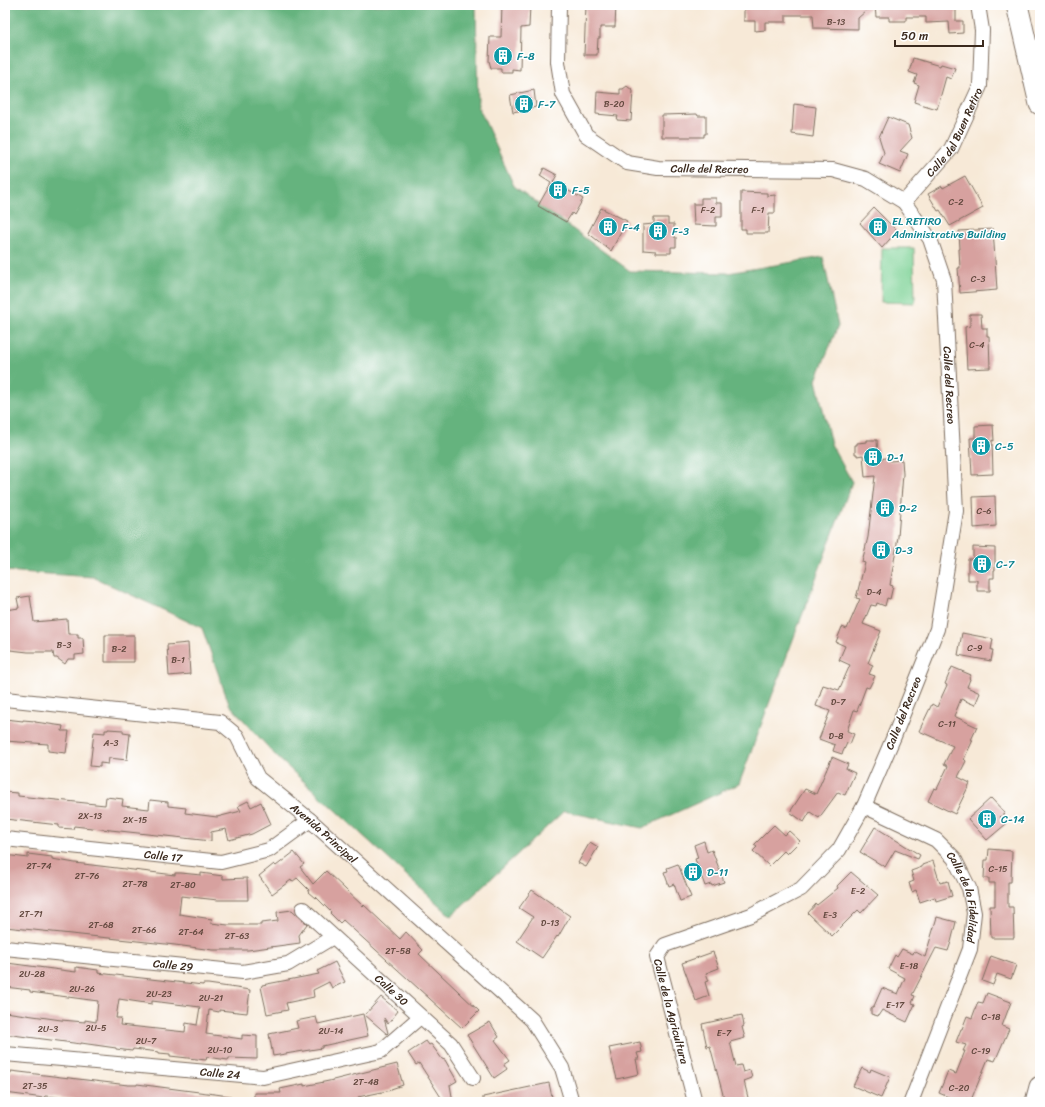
<svg xmlns="http://www.w3.org/2000/svg" width="1045" height="1107" font-family="Sriracha,sans-serif">
<rect width="100%" height="100%" fill="#fff"/>
<filter id="ink" filterUnits="userSpaceOnUse"><feTurbulence type="fractalNoise" baseFrequency=".025" numOctaves="2"/><feDisplacementMap in="SourceGraphic" scale="8" xChannelSelector="R" yChannelSelector="G"/><feConvolveMatrix kernelMatrix="1 2 1 2 8 2 1 2 1" color-interpolation-filters="sRGB"/></filter>
<filter id="wash" filterUnits="userSpaceOnUse"><feTurbulence type="fractalNoise" baseFrequency=".012" numOctaves="4" result="noise"/><feDisplacementMap in="SourceGraphic" scale="16" xChannelSelector="R" yChannelSelector="G"/><feGaussianBlur stdDeviation="0.9" result="paint"/><feColorMatrix in="noise" values="0 0 0 0 0 0 0 0 0 0 0 0 0 0 0 0 0 1.4 0 .05"/><feComposite in="paint" operator="in"/></filter>
<g filter="url(#wash)">
<rect width="100%" height="100%" fill="#f7e9d7"/>
<path fill="#7cd194" stroke="#5c7e59" d="M882 248H914L915 303 881 302Z"/>
<path fill="#65b37e" stroke="#506e4e" d="M5 5H476L478 106 514 186 630 271 728 273 823 257 838 326 816 380 831 444 852 482 739 784 642 828 564 811 451 916 277 757 229 704 202 628 93 577 5 571Z"/>
<g id="blocks">
<path fill="#d7a19f" fill-rule="evenodd" d="M502 5H530L529 27 521 28 520 70 512 69V72H501V68H491L489 61 490 37H501Z
M586 5H616L615 27H600V38H598L597 55H584Z
M746 5H873L858 18V29L814 28 813 15H786V22H765V30L755 31V21H744V9H746Z
M875 5H956V21H963V33L950 34 949 22 926 23V17H906V21H889V17H876Z
M913 58 940 66 941 64 955 68 951 79 946 77 937 109 914 102 919 85 914 83 917 75 909 72Z
M627 86 633 91 631 121 617 120 618 116 596 114 597 92 620 94V89H623Z
M534 90 536 107 513 112 510 95Z
M794 104 816 107 813 137 792 134Z
M697 114 698 116H706V134H704V137H662V115Z
M888 117 908 125 912 138 900 151 908 154 900 173 879 164 884 153 879 137Z
M544 168 557 175 553 182 583 199 574 215 572 213 566 222 538 206 551 183 540 176Z
M965 176 983 208 950 226 940 210 938 211 928 194 942 186 943 188Z
M741 192 767 193V196L775 195V213H769L768 233H746V229H741Z
M701 198H716V203H722V217H716V226L694 225 693 204H701Z
M601 208 627 221 611 251 588 233Z
M874 208 897 231 882 248 860 223Z
M654 218H668V224H674V237H676V247H671V253H656V251L643 250V225L654 224Z
M993 229 997 290 960 293 958 268H960L959 249H960L959 231Z
M970 314H981L982 328H987V336H989L990 368 967 369 965 327 970 326Z
M993 425 994 441 992 440 993 474 972 475 970 438H975V426Z
M867 440H877L878 459 886 458 890 461 902 460 903 474 898 537 890 585 893 586 890 599 887 598 885 606 877 603 876 606 871 605 863 624 881 631 868 663 873 665 869 674 875 676 869 688 866 687 857 711 854 710 847 731 854 734 850 744 847 743 842 754 833 751 835 745 819 739 830 711 816 706 823 685 839 690 850 665 839 660 845 646 836 642 842 627 847 629 860 599 856 598 865 563 862 562 868 537 875 476 865 477 863 455 857 456V454H855V445H857V443L867 442Z
M995 496 996 526 974 528 973 497Z
M973 547 995 548V570H994V578H990V591H977V580H968V559H973Z
M30 596 34 622 67 619 68 634H78V638H83L84 654 75 655V659H68L65 664 57 658H54L53 652H28L10 650 5 622 6 610 19 608 17 598Z
M962 633 993 639 991 650H993L991 661 958 655Z
M105 635H134V662H105Z
M188 643 190 674 169 676 167 645Z
M952 667 971 675 969 678 970 679 967 687 980 693 975 705 961 699 954 716 977 727 971 740H973L964 759 966 761 958 777 970 783 955 814 928 801 934 788 937 789 948 766 944 764 953 746 919 731 932 704 937 707 947 685 945 684Z
M5 719 23 721V720L35 721V722L63 726 62 731H69L66 753 48 751V744L5 741Z
M108 729 123 730V733L130 734 127 760 109 758 108 764 100 763V767L90 766 94 732 105 733V730H108Z
M832 757 848 764 846 769 855 773 845 795 838 792 819 818 810 812 804 822 790 812 805 789 816 794Z
M5 792 18 793V796L105 805 106 797 123 799 122 806 149 809 150 800 168 802V806L186 808 185 813 217 817 241 811 238 806 248 801 251 807 261 802 271 824 252 834 229 840 226 829 211 832V841L74 826 73 829 59 828V825L5 819Z
M991 798 1005 813 1000 817 1006 824 987 840 968 819Z
M774 825 785 835 789 831 800 841 787 854 784 851 769 866 753 851 757 847 754 845Z
M875 827 920 855 918 859 895 850 885 867 860 852Z
M704 841 707 852 712 850 724 882 712 886 711 884 705 886 695 859 698 858 694 845Z
M590 842 598 847 586 867 578 863Z
M989 849 1012 851 1011 882H1008V907H1013L1014 938H991L990 906H995V883H989V878H984L985 860H988Z
M294 852 304 864 300 867 313 884 326 871 346 890 363 906 364 905 400 939 406 932 423 950 419 954 479 1011 462 1028 343 920 340 923 330 913 331 912 316 897 315 898 308 892 309 890 297 878 292 882 291 880 272 894 259 876 274 864 276 866Z
M28 854 52 857V859L75 863 175 875V873H181L201 875V873L223 876V879L247 878 248 900H218L181 896 179 914 212 919 211 923 228 925H261V923L278 921 277 912 292 910 307 924 299 935 300 943 248 950H213L175 945 5 927V855L28 858Z
M933 861 940 883 948 881 952 896 936 901 935 897 920 902 916 890 912 892 909 883 914 881 911 871 922 867V865Z
M678 864 691 897 680 901 674 884 669 886 664 872 668 871 667 868Z
M851 872 878 895 861 913 858 910 832 936 808 913 816 904 817 905 822 901 838 888 837 886Z
M532 890 570 916 558 937 557 936 542 958 517 941 533 917 519 908Z
M937 917 956 922 951 942 948 951 936 948 912 995 915 996 912 1003 915 1004 907 1022 882 1010 878 1016 871 1014V1008L874 1006 882 988 898 994 905 978 888 969 895 955 897 957 902 949 913 954 914 951 925 957Z
M713 952 719 968 706 973 709 981 705 982 709 996 696 1001 682 963Z
M991 956 1016 965 1011 979 997 974 993 985 982 981Z
M335 962 345 982 332 988 329 982 313 990 314 997 286 1003 288 1010 267 1014 261 987 262 986V985L319 974 317 971Z
M7 963 76 972V967L98 970V973L203 985V984H208L250 990 247 1013 219 1010V1012L209 1010 206 1034 242 1039V1035L257 1036V1059L229 1058 228 1060 207 1057 206 1060 170 1056V1054L159 1053V1052L133 1049 132 1051 116 1049V1048L81 1043V1044L5 1034V1012L61 1020 85 1022V1020L96 1022 98 1001 30 992V990L5 987V964H6ZM119 999 152 1004V1001L200 1007 197 1025 186 1023 185 1032 120 1025 121 1018H116Z
M987 993 1011 1002 1002 1026 1009 1029 995 1061 988 1059 971 1100 966 1098 965 1102H960L939 1093 948 1071 956 1074 965 1051H963L966 1045 956 1042 961 1029H962L967 1016 972 1018 978 1002 983 1003Z
M381 997 398 1011 388 1024 384 1018 388 1033 387 1034 365 1015Z
M363 1014 368 1036 322 1046V1048L273 1056 269 1034 298 1028 296 1021 316 1017 318 1024Z
M742 1015 744 1026 742 1027 745 1038 730 1042 736 1066 741 1065 743 1072 750 1070 752 1078 744 1081 749 1102H725L710 1046 707 1047 702 1024Z
M490 1022 499 1037 495 1040 510 1060 504 1064 507 1069 494 1078 467 1035Z
M426 1041 429 1045 431 1044 442 1059 445 1060 457 1081 450 1085 453 1102H444L419 1063 416 1065 408 1053Z
M640 1042 642 1052 637 1053 639 1059H636L639 1074 617 1079 609 1048Z
M397 1064 403 1085 391 1089 392 1090 358 1097 359 1102H254V1093H281L280 1089 304 1084V1086L329 1081Z
M862 1068 870 1072 871 1069 890 1077 881 1098 853 1086Z
M11 1071 128 1085H137V1084L230 1096V1102H73L74 1099 45 1096 44 1098 5 1093V1072L11 1073Z
M549 1083 553 1102H483V1097Z"/>
</g>
</g>
<g filter="url(#ink)">
<use href="#blocks" fill-opacity="0" stroke="#7d6d5f" stroke-width="1"/>
<g fill="none" stroke-linecap="round" stroke-linejoin="round">
<g stroke="#7d6d5f" stroke-width="16">
<g id="minor">
<path id="s1" d="M559 5 558 62 563 94 586 135 627 163 658 168 833 170 866 179 904 202 930 239 944 280 956 511 937 629 895 734 864 806 839 850 801 889 751 915 665 945 657 957 695 1102"/>
<path id="s2" d="M904 202 951 149 980 86 982 30 978 5"/>
<path id="s3" d="M5 699 220 722 237 736 258 778 310 820 532 1020 562 1068 572 1102"/>
<path id="s4" d="M864 806 936 840 954 858 969 888 974 913 970 949 911 1102"/>
<path id="s5" d="M5 839 221 862 269 850 310 820"/>
<path id="s6" d="M303 909 451 1044 473 1078"/>
<path id="s7" d="M5 948 243 972 288 964 333 937"/>
<path id="s8" d="M5 1054 263 1077 381 1051 420 1017"/>
</g>
</g>
<g stroke="#7d6d5f" stroke-width="23">
<path id="highway" d="M1017 5 1040 104
M1036 1102 1040 1087"/>
</g>
<use href="#minor" stroke="#fff" stroke-width="14"/>
<use href="#highway" stroke="#fff" stroke-width="21"/>
</g>
</g>
<defs>
<g id="building-disc" transform="scale(1)"><circle r="9.5" fill="#0f9aa8" stroke="#fff"/><path d="M-4-6H4V6H1V3H-1V6H-4ZM-2.5-4.3h1.7v1.8h-1.7ZM.8-4.3h1.7v1.8H.8ZM-2.5-1h1.7V.8h-1.7ZM.8-1h1.7V.8H.8Z" fill="#fff"/></g>
</defs>
<g fill-rule="evenodd">
<use href="#building-disc" x="503" y="56"/>
<use href="#building-disc" x="524" y="104"/>
<use href="#building-disc" x="558" y="190"/>
<use href="#building-disc" x="608" y="227"/>
<use href="#building-disc" x="878" y="227"/>
<use href="#building-disc" x="658" y="231"/>
<use href="#building-disc" x="981" y="446"/>
<use href="#building-disc" x="873" y="457"/>
<use href="#building-disc" x="885" y="508"/>
<use href="#building-disc" x="881" y="550"/>
<use href="#building-disc" x="982" y="564"/>
<use href="#building-disc" x="987" y="819"/>
<use href="#building-disc" x="693" y="872"/>
</g>
<g text-anchor="middle" stroke-width="3" stroke-linejoin="round" paint-order="stroke">
<g font-size="9" fill="#62483e">
<text x="836" y="25">B-13</text>
<text x="614" y="107">B-20</text>
<text x="956" y="205">C-2</text>
<text x="708" y="213">F-2</text>
<text x="758" y="213">F-1</text>
<text x="978" y="282">C-3</text>
<text x="977" y="348">C-4</text>
<text x="984" y="514">C-6</text>
<text x="874" y="595">D-4</text>
<text x="64" y="648">B-3</text>
<text x="975" y="651">C-9</text>
<text x="119" y="652">B-2</text>
<text x="178" y="663">B-1</text>
<text x="838" y="705">D-7</text>
<text x="947" y="727">C-11</text>
<text x="836" y="739">D-8</text>
<text x="111" y="746">A-3</text>
<text x="90" y="819">2X-13</text>
<text x="135" y="823">2X-15</text>
<text x="39" y="869">2T-74</text>
<text x="998" y="872">C-15</text>
<text x="87" y="879">2T-76</text>
<text x="135" y="887">2T-78</text>
<text x="183" y="888">2T-80</text>
<text x="858" y="894">E-2</text>
<text x="31" y="917">2T-71</text>
<text x="830" y="918">E-3</text>
<text x="550" y="926">D-13</text>
<text x="101" y="928">2T-68</text>
<text x="144" y="933">2T-66</text>
<text x="191" y="935">2T-64</text>
<text x="237" y="939">2T-63</text>
<text x="398" y="954">2T-58</text>
<text x="909" y="969">E-18</text>
<text x="32" y="977">2U-28</text>
<text x="82" y="992">2U-26</text>
<text x="159" y="997">2U-23</text>
<text x="211" y="1001">2U-21</text>
<text x="895" y="1008">E-17</text>
<text x="991" y="1020">C-18</text>
<text x="96" y="1031">2U-5</text>
<text x="48" y="1032">2U-3</text>
<text x="331" y="1034">2U-14</text>
<text x="724" y="1036">E-7</text>
<text x="146" y="1044">2U-7</text>
<text x="220" y="1053">2U-10</text>
<text x="981" y="1054">C-19</text>
<text x="366" y="1085">2T-48</text>
<text x="35" y="1089">2T-35</text>
<text x="959" y="1091">C-20</text>
</g>
<g font-size="11" fill="#0d838f" stroke="#fff" text-anchor="start">
<text x="517" y="60">F-8</text>
<text x="538" y="108">F-7</text>
<text x="572" y="194">F-5</text>
<text x="892" y="225">EL RETIRO<tspan x="892" dy="13">Administrative Building</tspan></text>
<text x="622" y="231">F-4</text>
<text x="672" y="235">F-3</text>
<text x="995" y="450">C-5</text>
<text x="887" y="461">D-1</text>
<text x="899" y="512">D-2</text>
<text x="895" y="554">D-3</text>
<text x="996" y="568">C-7</text>
<text x="1001" y="823">C-14</text>
<text x="707" y="876">D-11</text>
</g>
<g font-size="11" fill="#3b2a1e" stroke="#fff">
<text dy="4" stroke="none"><textPath href="#s2" startOffset="87">Calle del Buen Retiro</textPath></text>
<text dy="4" stroke="none"><textPath href="#s1" startOffset="269">Calle del Recreo</textPath></text>
<text dy="4" stroke="none"><textPath href="#s1" startOffset="665">Calle del Recreo</textPath></text>
<text transform="translate(903 713) rotate(-68)" y="4">Calle del Recreo</text>
<text dy="4" stroke="none"><textPath href="#s3" startOffset="371">Avenida Principal</textPath></text>
<text dy="4" stroke="none"><textPath href="#s5" startOffset="159">Calle 17</textPath></text>
<text dy="4" stroke="none"><textPath href="#s4" startOffset="146">Calle de la Fidelidad</textPath></text>
<text dy="4" stroke="none"><textPath href="#s7" startOffset="169">Calle 29</textPath></text>
<text dy="4" stroke="none"><textPath href="#s6" startOffset="120">Calle 30</textPath></text>
<text dy="4" stroke="none"><textPath href="#s1" startOffset="1425">Calle de la Agricultura</textPath></text>
<text dy="4" stroke="none"><textPath href="#s8" startOffset="216">Calle 24</textPath></text>
</g>
</g>
<rect width="1045" height="1107" fill="none" stroke="#fff" stroke-width="20"/>
<path d="M895 40v6h88v-6" fill="none" stroke="#3b2a1e" stroke-width="2"/>
<text x="901" y="40" font-size="12" fill="#3b2a1e" stroke="#ffffff" stroke-width="3" paint-order="stroke">50 m</text>
</svg>
